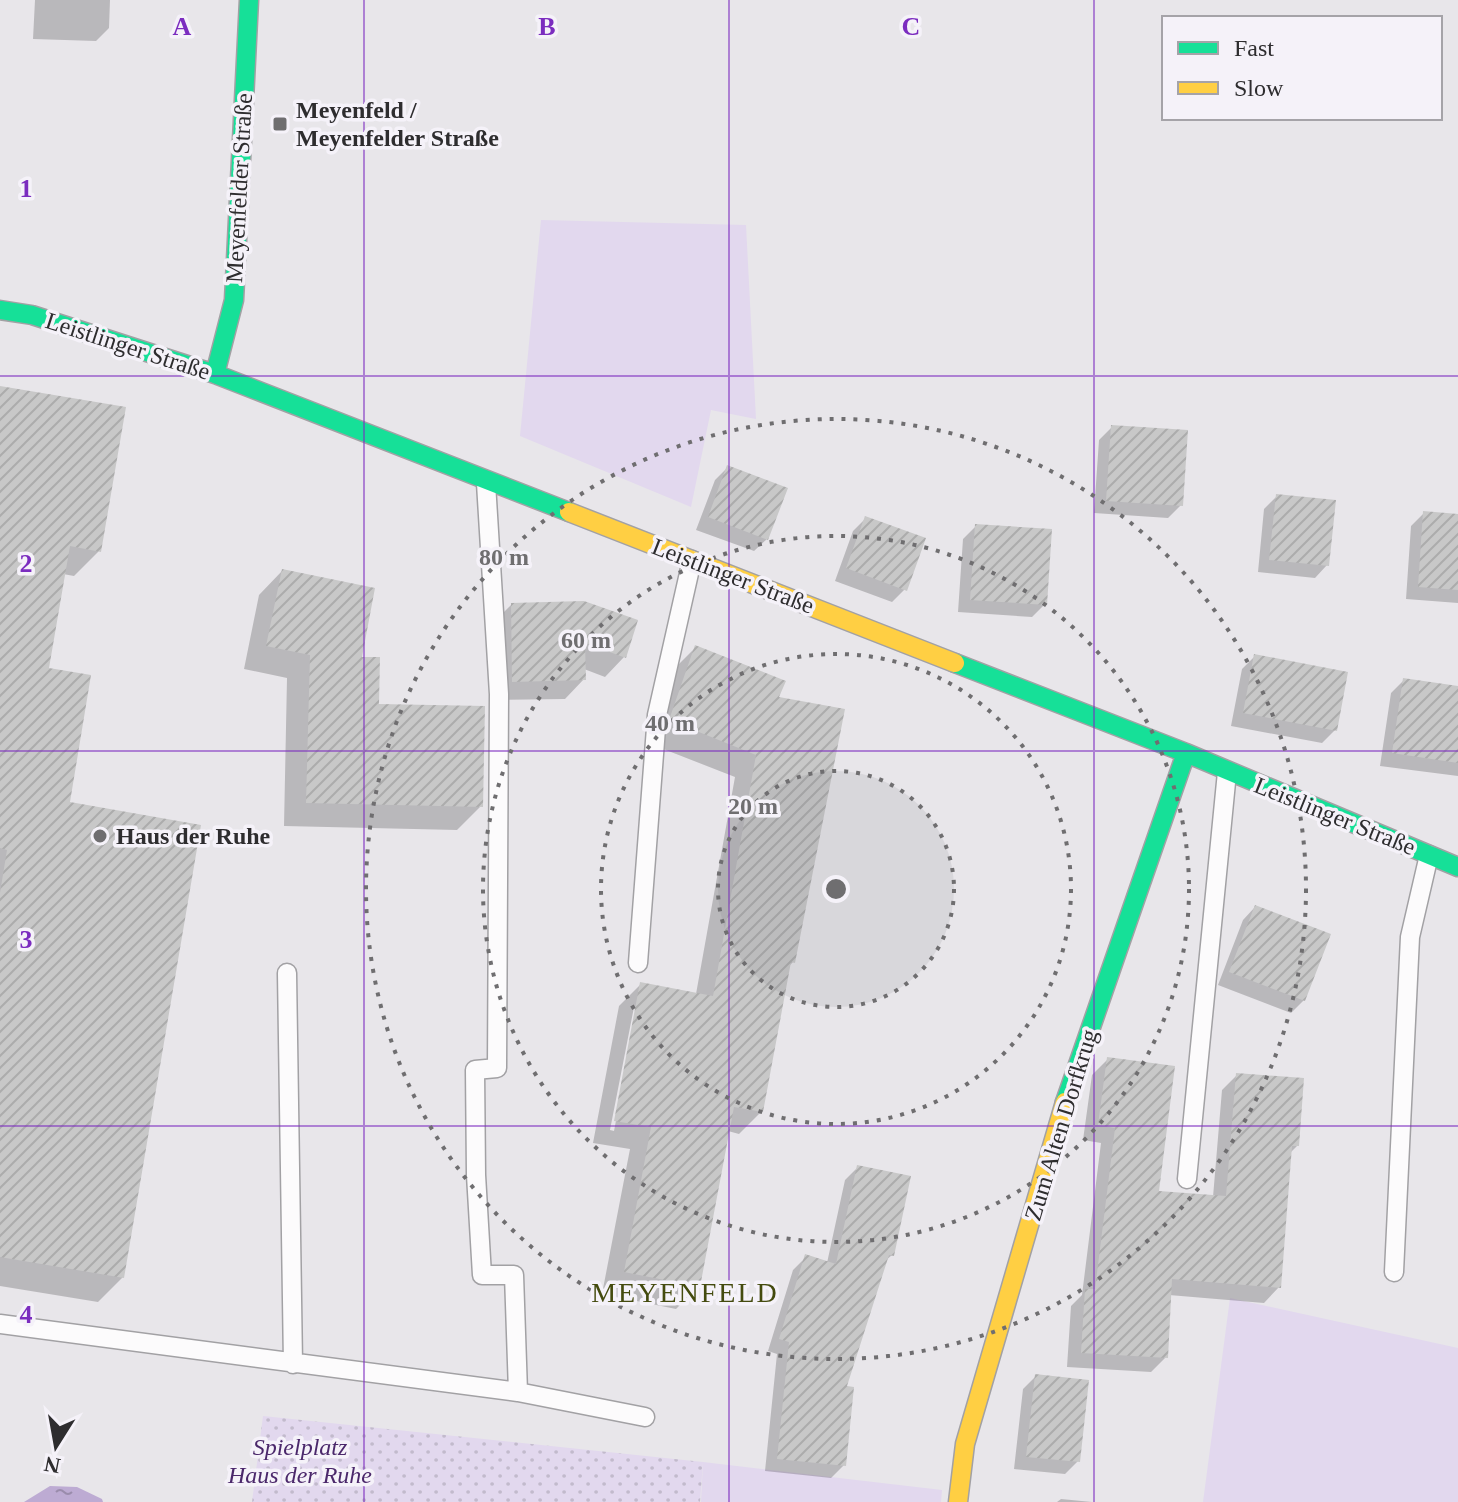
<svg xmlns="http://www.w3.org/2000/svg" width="1458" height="1502" font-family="Georgia,serif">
<defs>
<pattern id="park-dots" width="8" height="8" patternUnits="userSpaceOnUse" patternTransform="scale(2)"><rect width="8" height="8" fill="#e2d8ee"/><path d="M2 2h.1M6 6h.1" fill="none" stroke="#c2bacc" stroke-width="1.8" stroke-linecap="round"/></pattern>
<pattern id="water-ripples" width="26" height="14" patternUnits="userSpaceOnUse" patternTransform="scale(2)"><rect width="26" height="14" fill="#bdabd3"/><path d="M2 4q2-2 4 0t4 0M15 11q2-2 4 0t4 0" fill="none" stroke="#9a8cac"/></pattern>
<pattern id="building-hatch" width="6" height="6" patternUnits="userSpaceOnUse" patternTransform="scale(2)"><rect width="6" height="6" fill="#c8c8c8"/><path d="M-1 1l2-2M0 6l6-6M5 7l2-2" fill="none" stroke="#acacac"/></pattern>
</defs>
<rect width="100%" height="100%" fill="#e8e6ea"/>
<path fill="#e2d8ee" d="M541 220 746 225 756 419 711 410 691 507 520 436Z
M1230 1298 1458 1348V1502H1203Z
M703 1462 942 1490 941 1502H701Z"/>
<path fill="url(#park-dots)" d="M263 1416 703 1462 700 1502H252Z"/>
<path fill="url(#water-ripples)" d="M50 1486 77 1487 102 1499 103 1502H24Z"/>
<path fill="#0003" fill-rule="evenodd" d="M35 0H110L109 28 96 41 33 39Z
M0 388 99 551 74 576 63 574 47 669 67 804 123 1277 98 1302 0 1286Z
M1112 427 1181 505 1168 518 1094 513 1099 440Z
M728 467 767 539 754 551 696 530 715 480Z
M1277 496 1327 565 1315 578 1258 572 1264 509Z
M1424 513 1458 516V603L1406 599 1411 526Z
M866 518 905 589 892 602 835 581 853 531Z
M976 526 1045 604 1032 617 958 612 963 539Z
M282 571 359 658 377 706 481 806 457 830 284 826 287 678 244 669 259 595Z
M511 605 636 622 624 657 605 677 584 669V679L565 699 494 700 492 624Z
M696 647 777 699 793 962 788 967 762 1111 739 1134 728 1131 699 1286 676 1309 602 1294 630 1149 593 1143 619 1006 641 984 696 994 735 777 648 743 674 669ZM634 1007H638L614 1131 610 1130Z
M1255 656 1335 730 1322 743 1231 726 1242 669Z
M1404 680 1458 688V776L1380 766 1391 693Z
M1255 907 1304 1000 1291 1013 1218 985 1243 920Z
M1108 1059 1157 1192 1213 1197 1222 1090 1237 1075 1297 1146 1290 1153 1279 1287 1264 1303 1169 1295 1166 1357 1151 1372 1067 1367 1071 1306 1082 1295 1101 1143 1083 1140 1092 1075Z
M858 1167 892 1255 884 1262 845 1388 844 1465 831 1478 765 1471 777 1354 768 1351 793 1270 806 1257 827 1263 845 1180Z
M1036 1376 1078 1461 1065 1474 1014 1469 1023 1389Z
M1061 1499 1092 1502H1057Z"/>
<path fill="url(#building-hatch)" d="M0 386 126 407 101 552 70 546 49 668 91 675 70 802 201 825 124 1278 0 1257V893L7 850 0 848Z
M1111 425 1188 430 1183 506 1106 501Z
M727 465 788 488 768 540 708 517Z
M1276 494 1336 500 1329 566 1269 560Z
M1423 511 1458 514V590L1418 587Z
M865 516 926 538 907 591 846 568Z
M975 524 1052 529 1047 605 970 600Z
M282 569 375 588 362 657H380L379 704 485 706 483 807 306 803 310 655 266 646Z
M584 601 638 620 626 658 585 643 586 680 512 682 511 603Z
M695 645 786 681 779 697 845 709 795 963 791 962 763 1112 734 1107 700 1287 624 1272 651 1127 614 1121 640 982 713 996 756 755 669 720Z
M1254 654 1348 672 1337 731 1243 713Z
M1403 678 1458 686V763L1392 753Z
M1255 905 1331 934 1305 1001 1229 972Z
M1107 1057 1175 1066 1159 1191 1226 1196 1236 1073 1304 1078 1299 1146H1292L1281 1288 1172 1279 1168 1358 1081 1353 1085 1289H1095L1115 1128 1098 1125Z
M857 1165 911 1176 894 1256 889 1255 847 1386 854 1387 846 1466 777 1459 789 1342 779 1339 805 1254 836 1264Z
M1035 1374 1089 1380 1080 1462 1026 1457Z"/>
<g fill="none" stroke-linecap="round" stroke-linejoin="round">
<g stroke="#a2a1a4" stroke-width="21">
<path id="lane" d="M638 963 657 715 692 560
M287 973 293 1364
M1187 1179 1227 772
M1394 1272 1410 937 1429 855
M0 1324 518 1392 514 1275H482L476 1175 475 1070 497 1068 499 694 486 483
M518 1392 645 1417"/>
</g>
<g stroke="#a2a1a4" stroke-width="21">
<path id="fast" d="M0 310 32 315 215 374 569 512
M215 374 234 300 249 0
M955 663 1186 753 1458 867
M1065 1102 1186 753"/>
</g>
<g stroke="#a2a1a4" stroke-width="21">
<path id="slow" d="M569 512 955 663
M958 1502 965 1444 1065 1102"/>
</g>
<use href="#lane" stroke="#fcfbfc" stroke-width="18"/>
<use href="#fast" stroke="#16e098" stroke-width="18"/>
<use href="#slow" stroke="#ffcf43" stroke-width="18"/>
</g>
<path fill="none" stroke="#7b2cbf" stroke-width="2" stroke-opacity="0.55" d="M364 0V1502M729 0V1502M1094 0V1502M0 376H1458M0 751H1458M0 1126H1458"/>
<circle cx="836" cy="889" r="118" fill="#6f6e70" fill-opacity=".12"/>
<g fill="none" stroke="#6f6e70" stroke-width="4" stroke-dasharray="4 8">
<circle cx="836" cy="889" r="118"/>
<circle cx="836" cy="889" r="235"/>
<circle cx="836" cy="889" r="353"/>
<circle cx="836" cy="889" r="470"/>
</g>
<g fill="#6f6e70" stroke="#f5f2f9" stroke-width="3">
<rect x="272" y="116" width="16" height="16" rx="4"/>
<circle cx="100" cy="836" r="8"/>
</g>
<g text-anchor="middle" stroke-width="7" stroke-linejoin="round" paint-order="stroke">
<g font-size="24" font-weight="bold" fill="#2e2d2f" stroke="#f5f2f9" text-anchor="start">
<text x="296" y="118">Meyenfeld /<tspan x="296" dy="28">Meyenfelder Straße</tspan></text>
<text x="116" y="844">Haus der Ruhe</text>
</g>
<g font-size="24" fill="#2e2d2f" stroke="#f5f2f9">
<text transform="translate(239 188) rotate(-87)" y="8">Meyenfelder Straße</text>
<text transform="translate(128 346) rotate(18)" y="8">Leistlinger Straße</text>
<text transform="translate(733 576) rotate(21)" y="8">Leistlinger Straße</text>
<text transform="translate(1335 816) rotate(22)" y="8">Leistlinger Straße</text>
<text transform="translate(1061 1125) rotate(-73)" y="8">Zum Alten Dorfkrug</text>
</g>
<g font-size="24" font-style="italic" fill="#4b286b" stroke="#f5f2f9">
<text x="300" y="1455">Spielplatz<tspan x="300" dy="28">Haus der Ruhe</tspan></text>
</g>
<g font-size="28" letter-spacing="2" fill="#444b0f" stroke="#f5f2f9">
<text x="685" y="1302">MEYENFELD</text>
</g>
</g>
<g font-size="26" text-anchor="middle" font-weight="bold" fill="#7b2cbf" stroke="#f5f2f9" stroke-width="7" stroke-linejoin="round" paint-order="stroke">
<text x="182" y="35">A</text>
<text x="547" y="35">B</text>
<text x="911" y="35">C</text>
<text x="26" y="197">1</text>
<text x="26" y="572">2</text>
<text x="26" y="948">3</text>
<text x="26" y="1323">4</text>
</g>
<circle cx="836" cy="889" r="12" fill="#6f6e70" stroke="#f5f2f9" stroke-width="4"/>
<g font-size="24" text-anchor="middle" font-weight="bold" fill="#6f6e70" stroke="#f5f2f9" stroke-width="7" stroke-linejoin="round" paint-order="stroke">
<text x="504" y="565">80 m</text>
<text x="586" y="648">60 m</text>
<text x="670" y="731">40 m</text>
<text x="753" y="814">20 m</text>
</g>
<rect x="1162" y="16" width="280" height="104" fill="#f5f2f9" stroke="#a5a3a8" stroke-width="2"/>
<rect x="1178" y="42" width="40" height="12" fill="#16e098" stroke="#a5a3a8" stroke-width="2"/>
<text x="1234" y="56" font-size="24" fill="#2e2d2f">Fast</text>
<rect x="1178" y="82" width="40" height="12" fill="#ffcf43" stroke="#a5a3a8" stroke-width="2"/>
<text x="1234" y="96" font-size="24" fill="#2e2d2f">Slow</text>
<g transform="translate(56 1446) rotate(191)" stroke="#f5f2f9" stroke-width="6" paint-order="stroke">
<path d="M0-6L14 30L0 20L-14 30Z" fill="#2e2d2f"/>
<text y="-12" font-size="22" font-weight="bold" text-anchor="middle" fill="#2e2d2f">N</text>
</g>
</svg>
